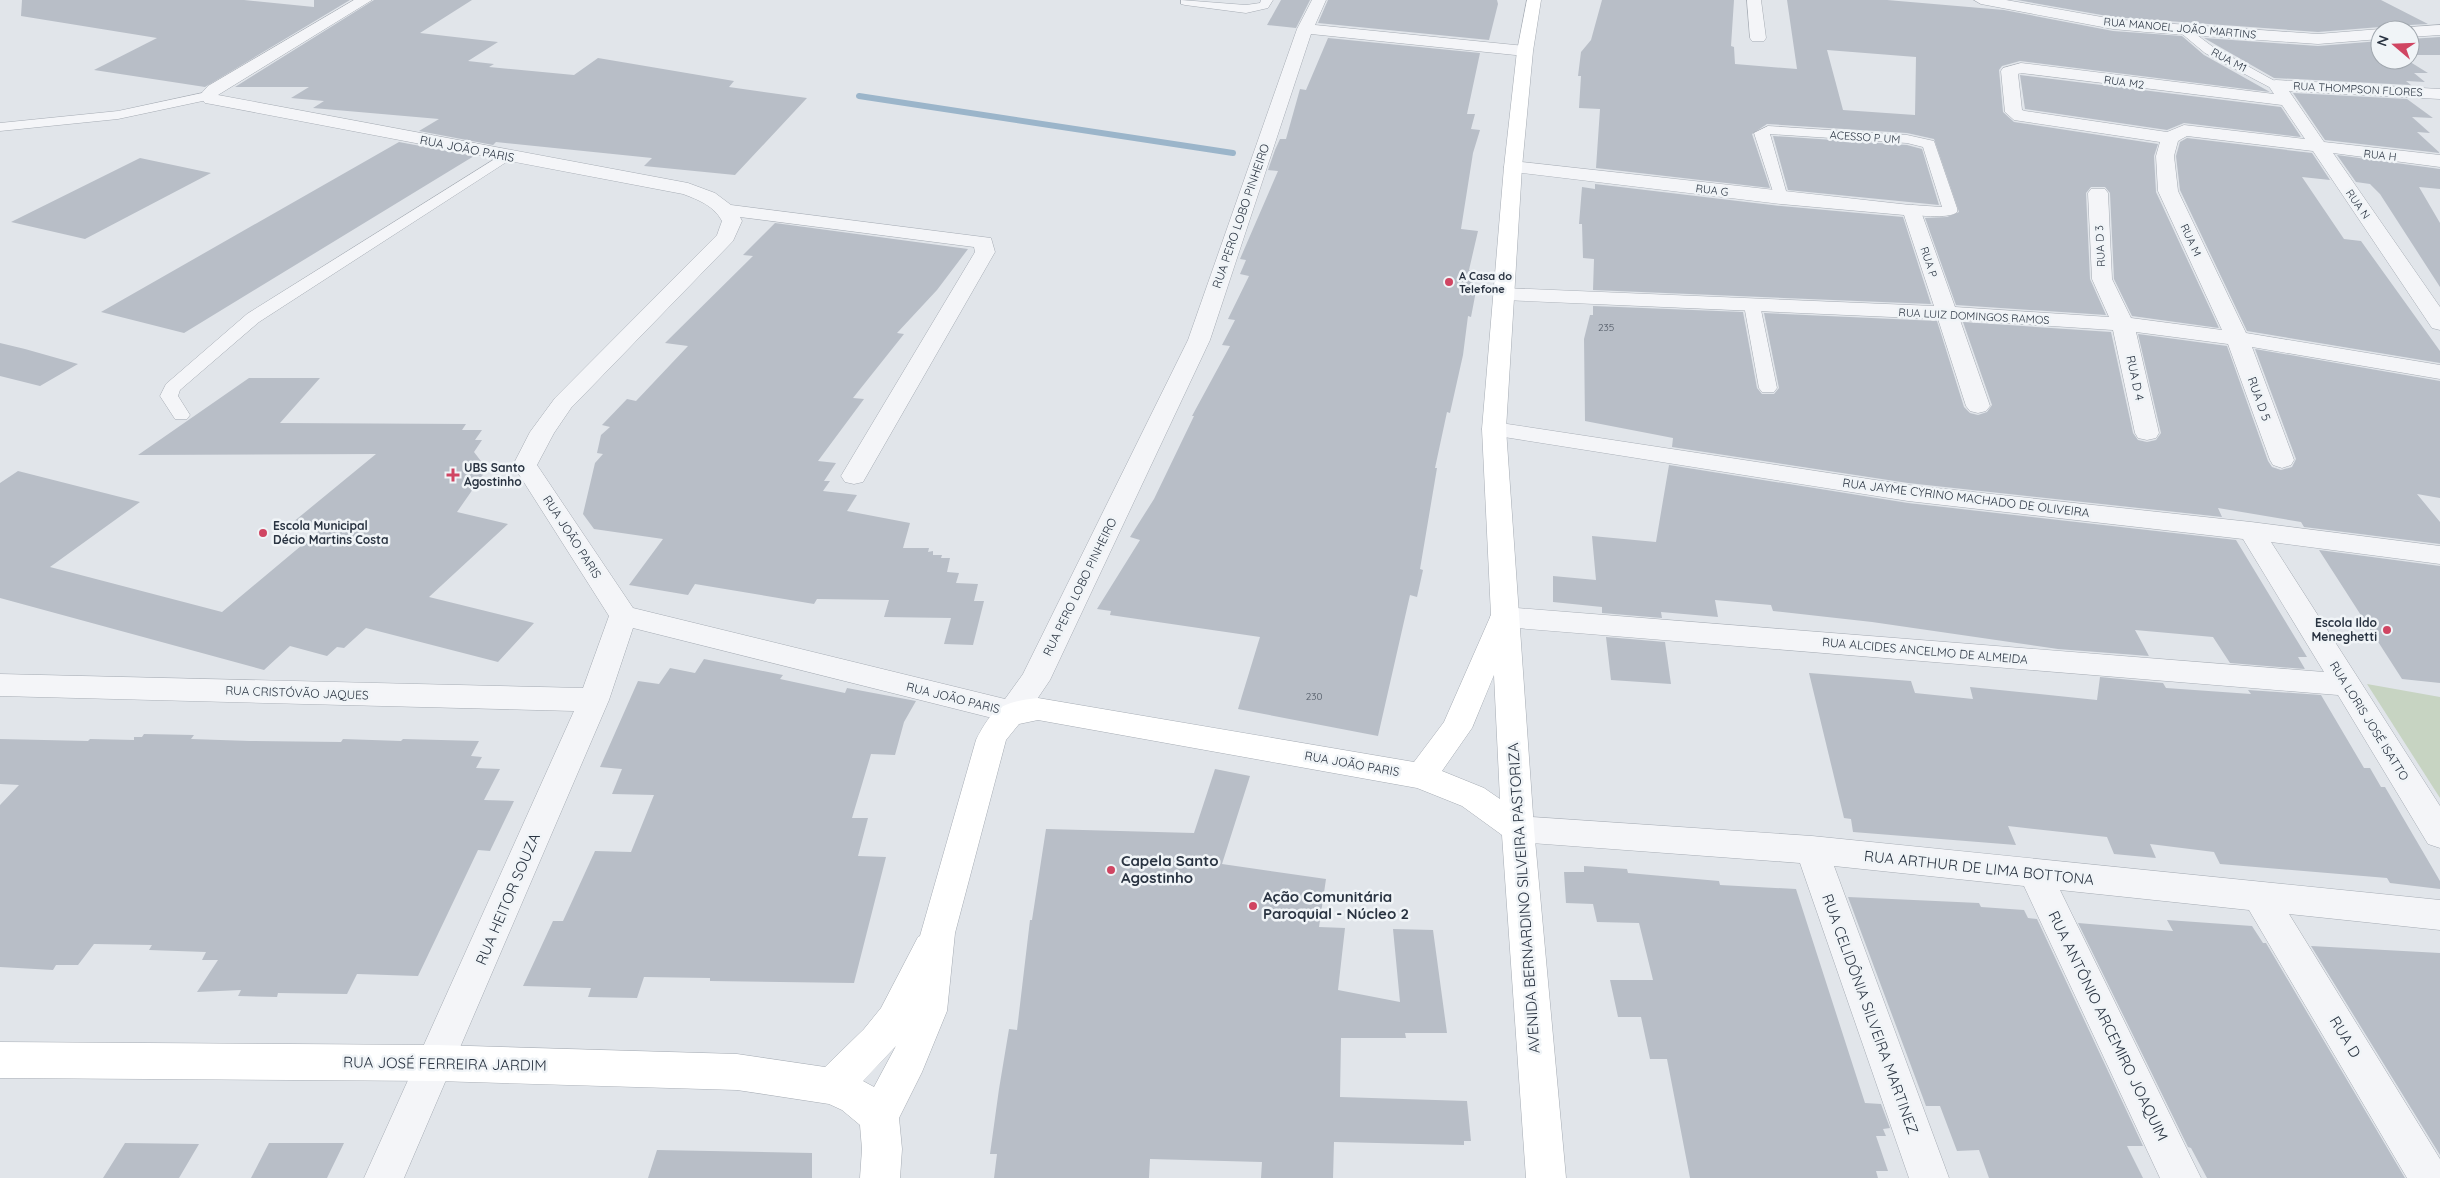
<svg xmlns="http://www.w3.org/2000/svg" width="2440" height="1178" font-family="Quicksand,sans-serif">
<rect width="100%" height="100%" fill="#e1e5ea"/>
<path fill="#c7d4c2" d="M2367 684 2440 697V798Z"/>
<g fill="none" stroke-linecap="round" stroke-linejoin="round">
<path stroke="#9bb5ca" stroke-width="6" d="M859 96 1233 153"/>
</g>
<path fill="#b8bec7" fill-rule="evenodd" d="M22 0H244L314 7V0H350L205 87 94 70 157 38 21 16Z
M374 0H472L420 33 498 42 468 61 494 64 489 67 574 75 598 58 734 81 729 87 807 98 735 175 644 166 652 158 496 142 493 145 419 131 439 119 313 108 324 101 291 98 309 87H235Z
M1281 0H1310L1296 28 1267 25Z
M1328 0H1497L1498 4 1489 40 1318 23Z
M1602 0H1734L1731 46 1734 47 1735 64 1797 69 1787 0H1887L2004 10 2113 31 2182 36 2204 55 2270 92 2020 61 2002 66 1999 70 2003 112 2014 122 2158 144 2154 156 2156 192 2219 328 2132 316 2114 279 2110 193 2105 187H2091L2086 193 2090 279 2106 315 1956 305 1925 218 1947 217 1959 212 1934 139 1907 133 1767 124 1752 134 1770 188 1596 168 1600 109 1579 108 1581 76H1578L1581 52 1591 40ZM1827 50 1916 57 1915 115 1843 110Z
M2017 0H2381L2428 24 2410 25 2402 30H2385L2380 27 2318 32 2113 17Z
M2440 37V55H2410V39Z
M1328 38 1480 53 1467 114H1475L1471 129 1480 130 1473 153 1461 229 1478 231 1469 270 1476 271 1471 290 1476 291 1471 317 1468 316 1463 355 1450 413 1447 412 1435 468H1437L1420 569 1423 570 1417 597 1410 595 1378 736 1238 709 1260 637 1110 615 1111 611 1097 609 1140 540 1130 537 1154 499 1194 416H1192L1230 346 1222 345 1235 320 1228 319 1249 276 1240 274 1246 260 1240 259 1278 171 1268 170 1275 150 1280 139H1286L1300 89 1306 90Z
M2204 38 2318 46 2380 41V60H2407L2428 73H2414L2425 82 2406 81 2411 85 2274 78Z
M2020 75 2281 107 2301 137 2184 123 2167 130 2025 109Z
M2293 93 2407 99 2433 118 2412 117 2430 133 2417 132 2440 153 2325 140Z
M1773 136 1907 145 1922 149 1939 205 1788 190Z
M2187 138 2312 153 2330 180 2302 177 2344 239 2361 241 2440 351V363L2247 331 2180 190 2176 156 2180 142Z
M399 142 474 156 184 333 101 312Z
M2337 155 2440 169V189L2419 187 2440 223V287L2380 194 2370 184 2356 182Z
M140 158 211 173 85 239 11 222Z
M1595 184 1781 206 1903 217 1931 304 1593 290 1594 259 1583 258 1582 224H1579L1582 187 1595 189Z
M775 223 968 249 937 290 897 333 904 334 853 398 864 399 818 461 836 463 824 481H830L823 491 857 495 847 511 910 523 903 548H929L928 552 933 551V555H942L941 558H950L947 572 959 573 956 583 978 584 974 601H984L973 645 944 644 951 618 884 617 889 600 817 599 814 604 695 584 688 595 629 585 663 539 594 529 583 514 595 463 603 454 597 453 601 435 610 427 602 425 627 399 636 401 688 346 665 343 753 256 743 255Z
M1593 306 1743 312 1757 388 1762 394H1774L1779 388 1764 313 1937 321 1964 407 1970 413 1978 415 1987 412 1992 405 1963 322 2111 332 2133 433 2138 440 2147 442 2156 440 2161 433 2138 334 2227 346 2268 461 2272 467 2281 470 2292 467 2296 459 2255 349 2440 381V498L2417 494 2440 522V544L2304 527 2301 522 2218 508 2222 517 1908 483 1672 447 1673 438 1585 421 1584 339 1590 315H1593Z
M0 343 25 349 78 364 40 386 0 376Z
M249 378H320L280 423 466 424 462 430H482L475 440H482L474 452 487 469 457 512 508 524 429 597 534 623 498 662 366 628 344 648 337 647 327 656 290 646 264 670 0 598V483L18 471 140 502 50 567 222 612 320 530 292 523 376 454 138 455Z
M1669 465 1908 503 2236 540 2307 657H2298L2305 669 2230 663 2213 637 2135 630 2149 656 2058 649 1872 622 1773 611 1771 605 1715 600 1718 617 1661 612 1662 618 1602 613V607L1553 602V576L1596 580 1592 536 1656 542Z
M2319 550 2440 566V683L2402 679Z
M1606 637 1665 642 1671 684 1611 680Z
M704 659 783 675 780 679 845 693 847 688 916 701 904 722 895 755 871 754 852 818H868L858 856 886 857 854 983 710 981V978L644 977 637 998 588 997 591 988 523 986 553 921H563L595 851 631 852 654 795 612 794 622 769 600 767 638 681 659 684 670 668 695 673Z
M1809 673 1911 681 1915 693 1973 699 1970 687 2097 700 2100 677 2163 683 2166 688 2251 694 2248 690 2321 695 2364 768H2370L2381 787H2385L2440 881V889L2390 883 2387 878 2220 864 2214 852 2150 844 2156 858 2114 854 2107 837 2008 826 2016 845 1853 832 1851 819 1844 818Z
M144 734 194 735 191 739 250 741 341 742 343 739 401 741 403 739 479 741 471 756 482 757 476 768 500 769 484 800 514 801 490 851 478 850 418 976 357 974 347 994 278 993 277 997 238 996 241 990 197 992 218 960H202L206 952 149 950 152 945 94 944 78 965H56L53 970 0 967V805L19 785 0 784V739L88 741 90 739 134 740V737H142Z
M1215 769 1250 776 1222 864 1326 879 1319 927 1345 928 1338 990 1400 1002 1393 929 1433 930 1447 1033H1405L1406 1038H1341L1340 1097 1467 1101 1471 1141H1464V1145L1334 1142 1333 1178H1261L1262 1162 1150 1159 1149 1178H994L997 1154H990L999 1089 1009 1029 1017 1030 1030 920H1032L1046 829 1194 833Z
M1584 866 1627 869 1628 873 1719 881 1720 885 1796 889 1865 1103 1881 1104 1890 1128 1883 1129 1886 1136H1876L1888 1171H1876L1878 1178H1690L1667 1059H1650L1641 1017H1618L1610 980H1653L1639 923 1597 922 1593 904 1566 903 1564 872H1584Z
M1848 897 1979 903 1981 907 2024 910 2028 918 2037 919 2143 1146H2127L2143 1178H1989L1979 1150 1957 1151 1940 1106H1926Z
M2167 920 2252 926 2263 943H2266L2405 1178H2207L2191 1148 2188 1147 2078 923 2173 931Z
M2311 946 2440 953V1155Z
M125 1143 199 1144 179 1178H103Z
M269 1143H344L327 1178H251Z
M657 1150 812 1153V1178H648Z"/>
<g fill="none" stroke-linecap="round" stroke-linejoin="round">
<g stroke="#a6acb4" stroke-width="1">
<path id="lane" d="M1181 0 1246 5 1260 3 1261 0H1273L1268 8 1246 13 1185 5 1181 4Z
M2185 26 2213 47 2282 85 2281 88H2271L2205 53 2181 33 2179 30Z
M207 92 214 96 212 99 118 119 0 131V123L118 111Z
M1768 126 1907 135 1934 141 1957 208V212C1951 219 1910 217 1904 210L1912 205 1942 207 1923 147 1907 143 1770 134 1788 198 1786 201H1776L1754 133Z
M506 152 513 156 511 159 259 322 180 390 178 396 190 415 187 419H175L160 396 166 384 247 314Z
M1752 300 1758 301 1760 305 1777 388 1774 392H1762L1759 388 1744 305 1746 301Z"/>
</g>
<g stroke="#a6acb4" stroke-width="1">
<path id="street" d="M354 0H372L218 95 688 183 715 193 731 205 991 238 995 252 863 482 854 484 845 482 841 476 975 252 974 247 740 217 742 221 733 241 571 408 554 433 537 465 633 608 1005 699 1023 674 1188 340 1297 29 1312 0H1326L1315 25 1525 46 1533 51 1525 56 1311 34 1210 340 1050 680 1023 720 1012 723 633 628 609 700 404 1178H364L574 711 0 696V674L583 688 609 616 513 465 530 432 555 398 717 235 722 221C714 206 699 200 683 194L211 104 205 103 199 96 208 86Z
M1747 0H1761L1766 38 1764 41H1752L1750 38Z
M1974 0H2006L2113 19 2146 22 2318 34 2380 29 2383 30H2380V39L2318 44 2146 32 2113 29 1981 4Z
M2440 25V35L2410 37V30H2404L2410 27Z
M2021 63 2274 94 2268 85 2270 81 2276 80 2440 89V99L2289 91 2324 142 2440 155V167L2333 153 2440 307V330L2432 328 2313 151 2187 136 2178 141 2174 156 2178 191 2246 333 2440 365V379L2252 347 2294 460 2291 465 2282 468 2273 465 2270 460 2228 344 2136 332 2159 433 2156 438 2147 440 2138 438 2135 433 2113 330 1960 320 1990 406 1986 411 1978 413 1970 411 1966 406 1938 319 1504 300 1497 298 1493 294 1497 290 1504 288 1934 306 1904 215 1781 204 1506 171 1504 167 1506 163 1513 161 1919 206 1955 307 2109 317 2092 279 2088 193 2091 189H2105L2108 193 2112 279 2131 318 2222 330 2158 191 2156 156 2160 142 2014 120 2005 112 2001 71 2003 68ZM2021 73 2282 105 2305 139 2184 125 2167 132 2025 111 2022 110 2018 74Z
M1494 422 1908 485 2251 522 2440 546V564L2271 542 2440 806V848L2428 844 2338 695 1504 627 1494 624 1490 617 1494 610 1504 607 2324 672 2243 539 1908 501 1485 434 1482 429 1485 424Z
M1518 816 1812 836 2440 900V930L2289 914 2440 1159V1178H2407L2249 910 2060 890 2201 1178H2160L2024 886 1834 866 1949 1178H1909L1800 863 1518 842 1506 839 1502 829 1506 819Z"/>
</g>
<g stroke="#a6acb4" stroke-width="1">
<path id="secondary" d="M1527 0H1541L1533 51 1522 167 1506 429 1534 829 1566 1178H1526L1502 835 1462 806 1417 788 1038 720 1019 724 1006 740 955 933 947 1011 922 1072 899 1118 902 1149 900 1178H860L862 1149 860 1125 842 1110 829 1104 737 1090 437 1081 0 1078V1042L437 1045 737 1054 825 1067 864 1029 881 1008 918 937 920 936 976 740C992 708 1002 702 1038 698L1414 762 1444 722 1491 615 1482 429 1504 167 1517 51ZM1494 675 1500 799 1484 788 1442 771 1472 728ZM896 1046 874 1087 863 1081Z"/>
</g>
<use href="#lane" fill="#f4f5f8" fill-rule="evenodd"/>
<use href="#street" fill="#f4f5f8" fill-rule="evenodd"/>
<use href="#secondary" fill="#fff" fill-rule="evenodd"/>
</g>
<g fill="#d04562" stroke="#f0f4f7" stroke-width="2">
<circle cx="1449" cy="282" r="5"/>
<path d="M450.5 467.5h5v5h5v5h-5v5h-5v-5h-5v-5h5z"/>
<circle cx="263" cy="533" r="5"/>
<circle cx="2387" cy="630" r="5"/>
<circle cx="1111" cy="870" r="5"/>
<circle cx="1253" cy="906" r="5"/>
</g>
<g text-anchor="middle" stroke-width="5" stroke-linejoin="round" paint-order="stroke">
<g font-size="10" fill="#4d5662">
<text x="1606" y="331">235</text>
<text x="1314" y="700">230</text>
</g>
<g font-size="11" fill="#293341" stroke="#f0f4f7">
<text transform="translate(2180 28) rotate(5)" y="4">RUA MANOEL JOÃO MARTINS</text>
<text transform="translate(2229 60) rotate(28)" y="4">RUA M1</text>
<text transform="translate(2124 82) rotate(8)" y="4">RUA M2</text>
<text transform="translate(2358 89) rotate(3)" y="4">RUA THOMPSON FLORES</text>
<text transform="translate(1865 137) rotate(4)" y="4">ACESSO P UM</text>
<text transform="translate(2380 155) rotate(6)" y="4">RUA H</text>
<text transform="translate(1712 190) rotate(7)" y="4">RUA G</text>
<text transform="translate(2358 204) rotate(55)" y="4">RUA N</text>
<text transform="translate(2191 240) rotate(65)" y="4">RUA M</text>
<text transform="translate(2100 246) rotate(-93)" y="4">RUA D 3</text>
<text transform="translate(1929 262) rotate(72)" y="4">RUA P</text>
<text transform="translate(1974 316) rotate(3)" y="4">RUA LUIZ DOMINGOS RAMOS</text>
</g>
<g font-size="11" font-weight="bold" fill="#293341" stroke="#f0f4f7" text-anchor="start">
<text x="1459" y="280">A Casa do<tspan x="1459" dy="13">Telefone</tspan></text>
</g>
<g font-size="12" fill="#293341" stroke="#f0f4f7">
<text transform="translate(467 149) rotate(11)" y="4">RUA JOÃO PARIS</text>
<text transform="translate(1241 216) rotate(-71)" y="4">RUA PERO LOBO PINHEIRO</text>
<text transform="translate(2135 378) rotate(78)" y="4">RUA D 4</text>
<text transform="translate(2259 399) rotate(70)" y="4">RUA D 5</text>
<text transform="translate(1966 498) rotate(7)" y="4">RUA JAYME CYRINO MACHADO DE OLIVEIRA</text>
<text transform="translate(572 537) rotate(57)" y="4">RUA JOÃO PARIS</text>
<text transform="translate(1080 587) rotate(-64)" y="4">RUA PERO LOBO PINHEIRO</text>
<text transform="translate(1925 651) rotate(5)" y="4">RUA ALCIDES ANCELMO DE ALMEIDA</text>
<text transform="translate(297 693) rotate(2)" y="4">RUA CRISTÓVÃO JAQUES</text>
<text transform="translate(953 698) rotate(14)" y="4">RUA JOÃO PARIS</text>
<text transform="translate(2369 721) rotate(58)" y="4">RUA LORIS JOSÉ ISATTO</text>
<text transform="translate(1352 764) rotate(10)" y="4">RUA JOÃO PARIS</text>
</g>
<g font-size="12" font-weight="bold" fill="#293341" stroke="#f0f4f7" text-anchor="start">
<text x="464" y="472">UBS Santo<tspan x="464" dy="14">Agostinho</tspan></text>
<text x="273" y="530">Escola Municipal<tspan x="273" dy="14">Décio Martins Costa</tspan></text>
<text x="2377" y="627" text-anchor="end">Escola Ildo<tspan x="2377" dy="14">Meneghetti</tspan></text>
</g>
<g font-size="15" font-weight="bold" fill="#293341" stroke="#f0f4f7" text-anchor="start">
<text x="1121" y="866">Capela Santo<tspan x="1121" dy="17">Agostinho</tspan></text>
<text x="1263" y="902">Ação Comunitária<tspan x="1263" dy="17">Paroquial - Núcleo 2</tspan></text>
</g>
<g font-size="15" fill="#293341" stroke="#f0f4f7">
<text transform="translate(1979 868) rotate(6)" y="5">RUA ARTHUR DE LIMA BOTTONA</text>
<text transform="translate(1524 898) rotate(-94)" y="5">AVENIDA BERNARDINO SILVEIRA PASTORIZA</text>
<text transform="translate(508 899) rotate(-67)" y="5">RUA HEITOR SOUZA</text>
<text transform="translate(1870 1014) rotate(70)" y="5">RUA CELIDÔNIA SILVEIRA MARTINEZ</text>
<text transform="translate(2108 1026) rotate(64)" y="5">RUA ANTÔNIO ARCEMIRO JOAQUIM</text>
<text transform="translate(2345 1037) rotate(59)" y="5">RUA D</text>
<text transform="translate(445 1064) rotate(1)" y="5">RUA JOSÉ FERREIRA JARDIM</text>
</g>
</g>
<g transform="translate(2395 45) rotate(289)"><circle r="24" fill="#f0f4f7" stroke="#a0a7ae"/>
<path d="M0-4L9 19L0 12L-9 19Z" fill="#d04562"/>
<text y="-8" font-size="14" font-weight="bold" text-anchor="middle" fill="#293341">N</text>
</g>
</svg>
